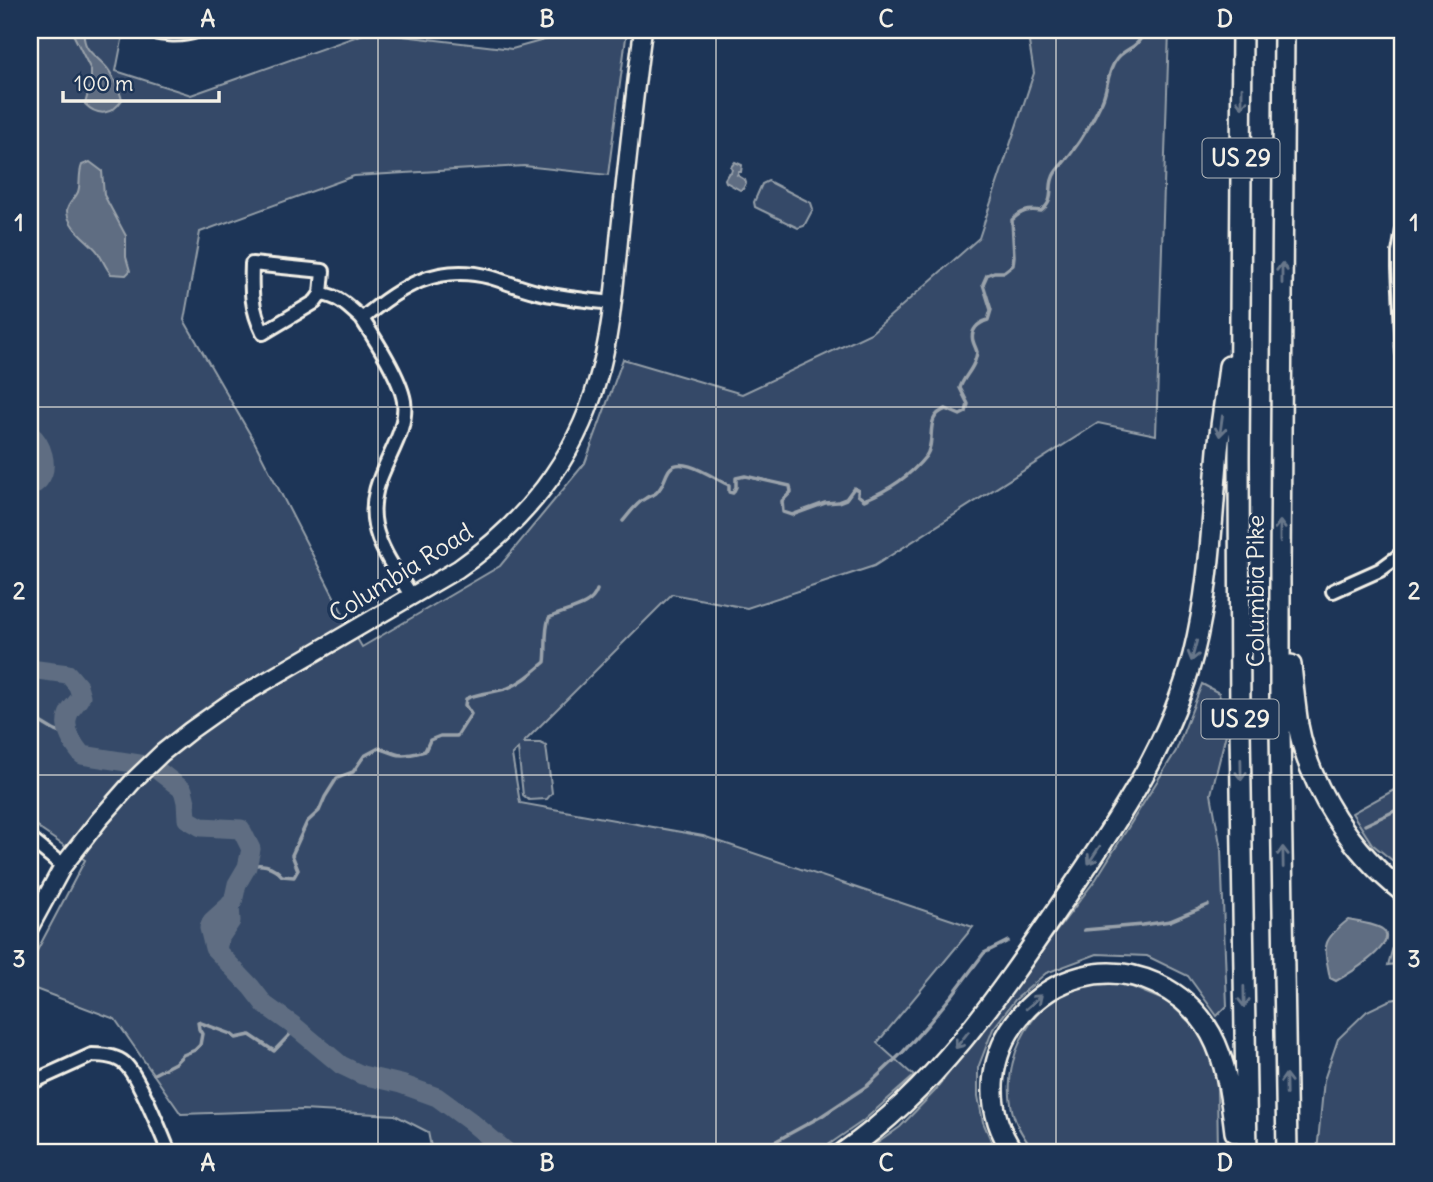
<svg xmlns="http://www.w3.org/2000/svg" width="1433" height="1182" font-family="Delius,sans-serif">
<rect width="100%" height="100%" fill="#1d3557"/>
<filter id="ink" filterUnits="userSpaceOnUse"><feTurbulence type="fractalNoise" baseFrequency=".0143" numOctaves="2"/><feDisplacementMap in="SourceGraphic" scale="14" xChannelSelector="R" yChannelSelector="G"/><feConvolveMatrix kernelMatrix="1 2 1 2 8 2 1 2 1" color-interpolation-filters="sRGB"/></filter>
<g filter="url(#ink)">
<path fill="#354a67" stroke="#949ea8" stroke-width="2" d="M30 30H124L116 71 191 95 369 32 512 49 562 35 561 30H627L608 175 524 166 354 176 200 232 184 320 254 441 345 618 362 647 500 566 585 463 623 359 742 394 871 333 979 238 1034 73 1027 30H1169L1156 435 1098 423 874 566 747 608 672 594 523 743H540L546 746 552 793 547 799 529 800 523 795 518 749 512 755 520 803 703 836 973 927 877 1043 914 1076 863 1121 818 1152H432L428 1132 395 1115 302 1110 181 1114 115 1019 30 987V964L85 860 41 830 30 817Z
M768 181 811 203 813 209 804 226 798 228 755 207 754 202 762 184Z
M1202 684 1219 693 1226 734 1211 794 1221 849 1227 1006 1217 1016 1188 976 1147 956 1097 954 1046 973 1015 1000 993 1029 978 1068V1096L983 1122 996 1152H865L900 1127 935 1091 1096 879 1176 751Z
M1403 785V869L1372 844 1352 813Z
M1403 911V963L1388 965Z
M1102 981 1132 987 1168 1002 1197 1029 1214 1059 1217 1088 1218 1152H1035C1024 1138 1013 1122 1011 1104 1004 1061 1027 1012 1065 992 1076 986 1090 984 1102 981Z
M1403 998V1152H1317L1324 1080 1338 1039 1367 1011 1390 1000Z"/>
<path fill="#5e6d82" stroke="#9aa2ab" stroke-width="2" d="M71 30H84C82 51 95 54 107 68 112 74 120 91 122 100 112 115 98 117 85 104L91 82V70Z
M90 162 102 171 104 195 126 236V257L130 271 126 275 111 274C105 267 102 258 97 251 87 239 68 228 67 211 67 204 75 199 78 192 81 183 78 175 82 165Z
M735 162 742 165 741 172H739L737 175 745 180 746 183 743 189 740 190 726 182 725 179 728 174 731 172 732 169 731 167Z
M1348 920C1356 922 1381 924 1385 932 1394 947 1347 975 1336 981L1330 978C1324 946 1320 942 1348 920Z"/>
<g fill="none" stroke-linecap="round" stroke-linejoin="round">
<path stroke="#9aa2ab" stroke-width="3.5" d="M623 521C630 513 636 503 646 498 650 495 652 496 656 493 664 486 664 478 669 470 680 453 716 480 729 485V492L733 493 736 487V478L745 476 790 486 791 492 782 501 783 512 792 515 825 503 838 502 846 499 854 488 858 490V495L864 500C887 491 910 476 926 456 937 440 923 417 946 409L960 415 966 412 968 404 960 388C963 378 970 373 974 363 975 361 977 354 977 352 976 348 974 345 973 341 970 330 978 323 988 320L991 310 983 284 987 275 994 272H1004L1013 265 1014 256 1012 220C1021 211 1028 209 1041 211 1057 199 1046 187 1055 173 1060 166 1067 159 1072 152 1084 136 1094 118 1102 101 1108 88 1107 72 1116 60 1126 46 1138 51 1144 30
M30 719H35L55 731 69 736
M1365 825 1403 807
M247 867C260 862 273 865 282 876L294 877 298 870 292 855 307 822 319 811 325 797 337 778 353 772 364 756 379 748C385 750 390 752 396 754 404 757 417 753 425 751L430 740 440 736H457L471 714 465 705 466 699C474 693 496 693 508 688 523 682 533 672 545 662 547 648 544 632 549 618 565 609 591 609 597 590
M1084 930 1143 925 1170 921 1208 905
M154 1074 175 1063 183 1055 195 1050 200 1045 202 1034 199 1029 198 1022 231 1034 236 1038 250 1035 274 1051 296 1028
M756 1152 820 1117 867 1086 903 1052 929 1023 953 994 984 953 1008 941"/>
<path stroke="#5e6d82" stroke-width="19" d="M30 434C42 443 50 467 39 480 37 483 33 485 30 487
M30 669 68 674 78 686 81 696C78 702 74 705 70 711 61 726 72 743 82 755L152 766 183 790 186 802 187 819 201 827 241 829 251 849 247 867 237 884 233 902 212 921 209 928 214 948 251 987 265 1005 293 1025 341 1065 362 1075 401 1084 437 1097 470 1121 507 1152
M217 951 219 939 231 921 230 904"/>
<g stroke="#f4f1e8" stroke-width="18">
<path id="minor" d="M146 30C165 35 180 37 199 30
M1403 230 1399 253V268L1403 352
M321 294 323 271 252 264C251 291 251 308 263 333L315 302 321 294C339 296 349 307 362 319
M1333 591 1380 570 1403 553
M412 597C399 575 380 551 375 525 365 476 409 444 404 401 400 377 375 339 362 319 399 287 438 263 490 277 506 282 521 288 537 292 561 298 587 300 612 303
M30 839 63 866
M30 1083 92 1055C103 1055 116 1056 124 1063 138 1074 161 1133 169 1152"/>
</g>
<g stroke="#f4f1e8" stroke-width="21">
<path id="major" d="M30 927 63 866 99 820 135 779 162 753 191 730 232 701 458 569C524 523 575 460 597 382 612 333 615 280 620 230 627 163 634 96 643 30"/>
</g>
<g stroke="#f4f1e8" stroke-width="24">
<path id="highway" d="M1242 30 1239 459 1240 729 1247 1152
M1284 30 1280 568V729L1287 1152
M1291 665C1293 685 1295 705 1298 725 1310 789 1352 852 1403 892
M844 1152C935 1089 998 997 1059 907 1113 828 1169 748 1193 655 1210 588 1212 519 1218 450 1221 422 1226 394 1229 366
M1013 1152C948 1057 1053 936 1157 984 1180 995 1199 1012 1211 1034 1227 1063 1231 1099 1235 1132"/>
</g>
<use href="#minor" stroke="#1d3557" stroke-width="12"/>
<use href="#major" stroke="#1d3557" stroke-width="16"/>
<use href="#highway" stroke="#1d3557" stroke-width="19"/>
</g>
<defs><path id="oneway-shaft" d="M-6 0H5M1.5-3L5.5 0L1.5 3" fill="none" stroke-width="1.6" stroke-linecap="round" stroke-linejoin="round" transform="scale(1.75)"/></defs>
<g stroke="#68778a">
<use href="#oneway-shaft" transform="translate(1242 98) rotate(90)"/>
<use href="#oneway-shaft" transform="translate(1282 273) rotate(-90)"/>
<use href="#oneway-shaft" transform="translate(1221 426) rotate(98)"/>
<use href="#oneway-shaft" transform="translate(1280 531) rotate(-90)"/>
<use href="#oneway-shaft" transform="translate(1194 651) rotate(105)"/>
<use href="#oneway-shaft" transform="translate(1241 770) rotate(89)"/>
<use href="#oneway-shaft" transform="translate(1094 855) rotate(123)"/>
<use href="#oneway-shaft" transform="translate(1283 857) rotate(-91)"/>
<use href="#oneway-shaft" transform="translate(1244 997) rotate(89)"/>
<use href="#oneway-shaft" transform="translate(1034 1002) rotate(-41)"/>
<use href="#oneway-shaft" transform="translate(962 1040) rotate(128)"/>
<use href="#oneway-shaft" transform="translate(1286 1084) rotate(-91)"/>
</g>
</g>
<path fill="none" stroke="#f4f1e8" stroke-width="2" stroke-opacity="0.55" d="M378 30V1152M716 30V1152M1056 30V1152M30 407H1403M30 775H1403"/>
<g text-anchor="middle" stroke-width="7" stroke-linejoin="round" paint-order="stroke">
<g fill="#1d3557" stroke="#b4b9bc" stroke-width="2">
<rect x="1202.5" y="138.5" width="77" height="39" rx="5"/>
<rect x="1201.5" y="699.5" width="77" height="39" rx="5"/>
</g>
<g font-size="23" font-weight="bold" fill="#f4f1e8">
<text x="1241" y="166">US 29</text>
<text x="1240" y="727">US 29</text>
</g>
<g font-size="24" fill="#f4f1e8" stroke="#1d3557">
<text transform="translate(401 573) rotate(-32)" y="8">Columbia Road</text>
<text transform="translate(1256 591) rotate(-90)" y="8">Columbia Pike</text>
</g>
</g>
<rect width="1433" height="1182" fill="none" stroke="#1d3557" stroke-width="77"/>
<path d="M63 91v10h156v-10" fill="none" stroke="#f4f1e8" stroke-width="3.5"/>
<text x="74" y="91" font-size="21" fill="#f4f1e8" stroke="#1d3557" stroke-width="5" paint-order="stroke">100 m</text>
<rect x="38" y="38" width="1356" height="1106" fill="none" stroke="#f4f1e8" stroke-width="2.5"/>
<g font-size="23" text-anchor="middle" font-weight="bold" fill="#f4f1e8">
<text x="208" y="27">A</text>
<text x="547" y="27">B</text>
<text x="886" y="27">C</text>
<text x="1225" y="27">D</text>
<text x="19" y="231">1</text>
<text x="1414" y="231">1</text>
<text x="19" y="599">2</text>
<text x="1414" y="599">2</text>
<text x="19" y="967">3</text>
<text x="1414" y="967">3</text>
<text x="208" y="1171">A</text>
<text x="547" y="1171">B</text>
<text x="886" y="1171">C</text>
<text x="1225" y="1171">D</text>
</g>
</svg>
